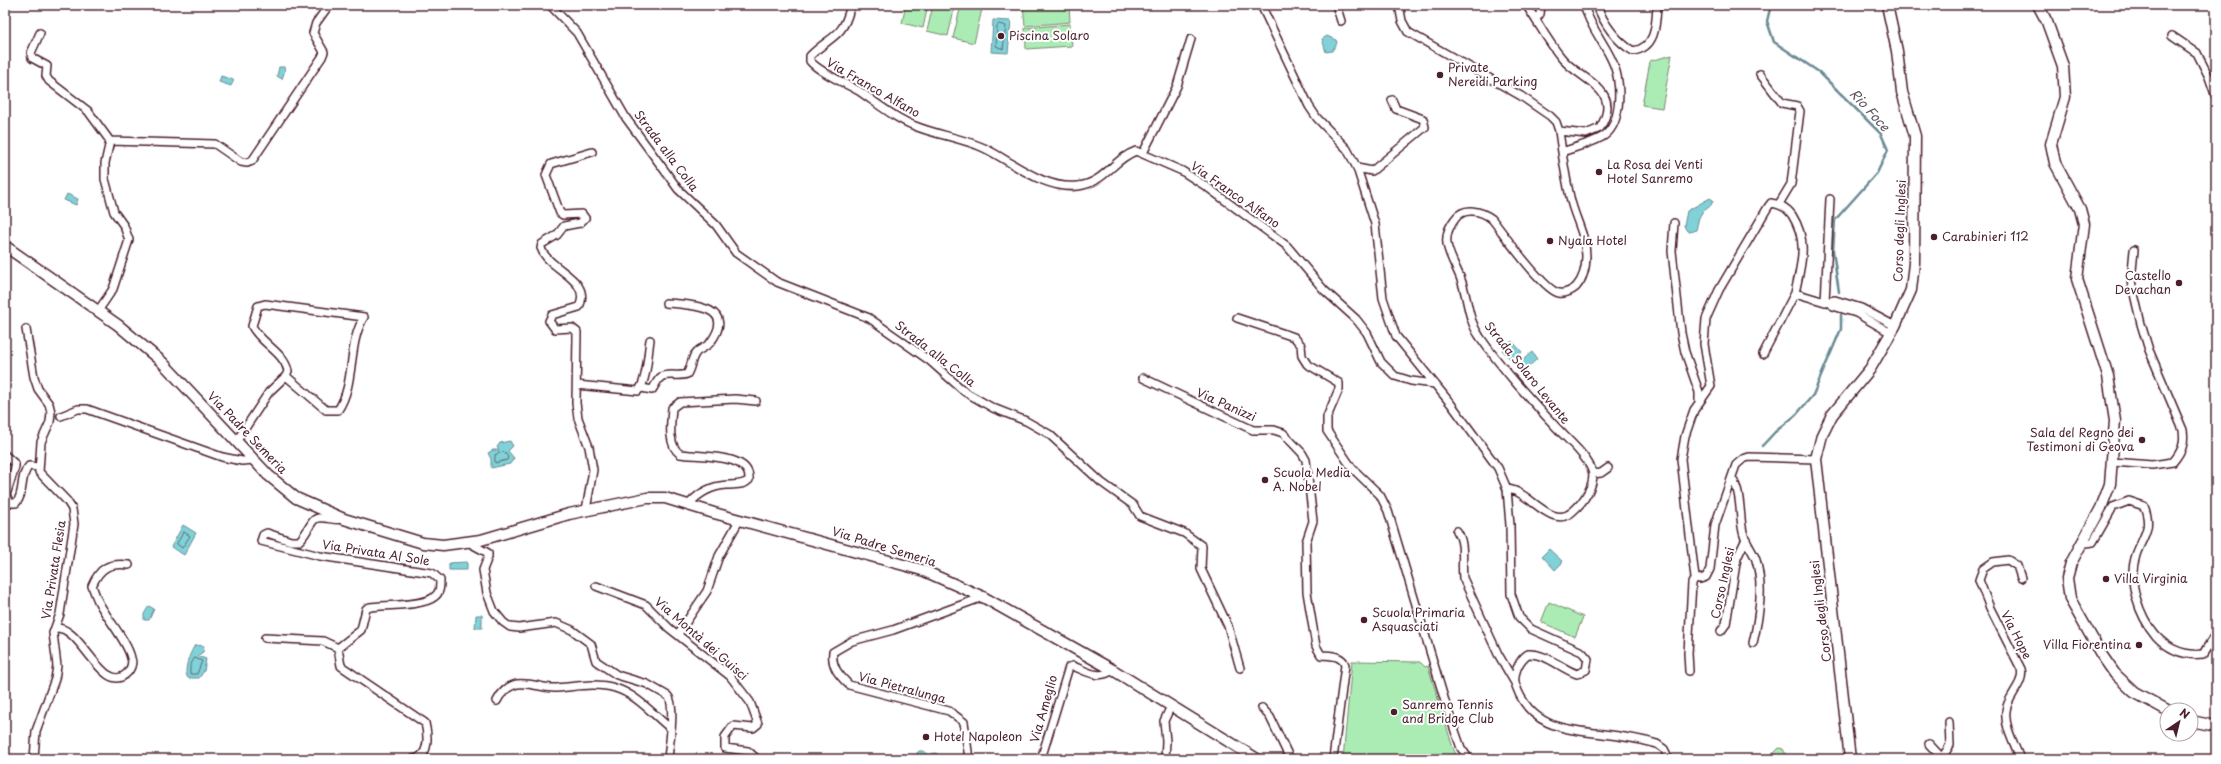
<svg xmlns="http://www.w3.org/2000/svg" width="2221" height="764" font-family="'Playpen Sans',sans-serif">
<rect width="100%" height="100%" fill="#fff"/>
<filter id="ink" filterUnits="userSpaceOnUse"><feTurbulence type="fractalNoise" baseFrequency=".025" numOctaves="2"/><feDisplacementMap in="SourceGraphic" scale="8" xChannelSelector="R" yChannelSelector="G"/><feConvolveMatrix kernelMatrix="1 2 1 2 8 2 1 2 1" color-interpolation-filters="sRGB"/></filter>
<g filter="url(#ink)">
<path fill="#abecb4" stroke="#7a8670" d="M906 5H928L923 28 902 23Z
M933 5H955L948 36 927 31Z
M961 5H983L974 43 953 38Z
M1023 5H1069L1070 22 1025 26Z
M1070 24 1072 46 1026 49 1025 28Z
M1672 55 1662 108 1642 105 1650 61Z
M1549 602 1583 617 1575 637 1541 622Z
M1352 661 1420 662 1425 667 1428 666 1453 748 1458 759H1343Z
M1779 748 1783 749 1788 759H1768Z"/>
<path fill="#80d2d8" stroke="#6a8a93" d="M993 20 1011 21 1008 53 991 52Z
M1327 36 1336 40 1337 43 1332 51 1326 52 1322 39Z
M279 67H284L285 70 282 79 277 76Z
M221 76 234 80 231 86 219 82Z
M67 194 78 199 76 205 64 200Z
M1710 198 1713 200C1711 209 1705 208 1701 214 1697 220 1698 225 1696 230L1690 232 1687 231 1684 226 1687 211Z
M1512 341 1522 352 1519 355 1523 360 1532 352 1537 359 1525 370 1519 363 1516 365 1502 350Z
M510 441 513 446 508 451 514 458 510 464 491 468V459L488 453 493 450H499L497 447 500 443Z
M183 525 196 533 184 555 171 547Z
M1549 549 1563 562 1555 570 1542 556Z
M467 562V570H449V563Z
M149 606 154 609 149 620H144V614Z
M476 615H482V628H475Z
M195 645 204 646 203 652 197 656 206 659 204 671 199 678H188C182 671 191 651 195 645Z
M919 751H924L929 755 935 753 939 755 940 759H916L917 753Z"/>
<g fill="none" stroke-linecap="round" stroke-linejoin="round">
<path stroke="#606770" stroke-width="1" d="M999 24 1006 26 1003 49 996 46 997 26Z
M504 452 508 457 507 460 495 463V455Z
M184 532 190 536 182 548 177 544Z
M195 658 202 661 197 674H190V666Z"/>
<path stroke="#6a8a93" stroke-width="2.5" d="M1771 5 1767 21 1774 42 1819 72 1881 134 1888 150 1877 173 1835 220 1833 251 1839 292
M1762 446 1775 432 1796 415 1813 395 1841 329V315"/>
<g stroke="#4a1f2b" stroke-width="10">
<path id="minor" d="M550 5 577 33 626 118 665 171 678 189 716 225 736 253 777 282 869 318 930 361 965 392 993 408 1026 421 1049 434 1101 482 1133 505 1140 516 1184 533 1202 546 1201 569 1228 626 1240 668
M1261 5 1309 106 1317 118 1347 149 1357 168 1375 224 1383 298 1396 336 1451 404 1498 468 1507 489 1510 525 1511 594 1519 617 1531 629 1582 652 1588 659 1586 670 1577 674C1560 668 1546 653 1528 654 1519 660 1512 675 1516 686 1531 728 1565 729 1603 734 1621 736 1640 739 1657 744L1664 749 1669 759
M1336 5 1341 21
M1399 5 1402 21 1408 32 1521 96 1550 116 1556 122 1559 131C1562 153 1565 175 1570 197 1574 217 1586 235 1586 256 1586 267 1584 278 1576 287 1571 291 1566 294 1559 293 1544 291 1503 233 1492 219 1482 211 1464 206 1455 219 1438 240 1451 255 1460 277 1468 296 1467 319 1480 337 1502 369 1529 398 1556 427 1567 439 1584 453 1591 468 1598 482 1583 503 1572 512 1551 530 1529 490 1507 489
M1526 5C1538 22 1547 40 1560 56 1577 80 1625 87 1600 128L1586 134 1559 131
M1597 5C1603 23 1617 42 1633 51 1656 48 1656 25 1657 5
M850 8C843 38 830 36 810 56V61C819 72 845 83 859 91 877 103 894 118 915 126 937 135 962 138 984 148 1013 162 1044 190 1078 186 1105 183 1113 159 1136 151L1182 171 1207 187 1287 246 1324 290 1356 319 1367 333 1381 362 1395 376 1411 381 1435 384
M1536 19 1540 14 1541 5
M40 33 31 53 32 58 47 66 46 76 49 81 88 111 110 141 105 163V179L114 212 124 226 129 240 113 289 98 311
M2172 36 2197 53 2209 77 2216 97
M1760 74 1782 103 1797 106 1800 111 1791 184 1779 204
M110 141 215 144 241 162 247 163 252 161 322 57 324 52 313 33 316 23 329 5
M1562 152C1575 147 1590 144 1602 137 1622 126 1621 87 1615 68 1608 46 1591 31 1584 5
M1143 153 1177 86 1191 39
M1357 168 1372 171 1425 127 1423 119 1396 109 1392 100
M1674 223 1672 251 1681 333 1685 352 1699 392V400
M1825 302 1830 199
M1829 302 1833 306 1856 313 1891 333
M1237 318 1294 337 1301 345 1302 356 1307 364 1339 383V389L1327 417V431L1352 468 1380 495 1388 511 1447 708 1461 748 1469 759
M26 329 34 377 38 389 49 404 51 412 50 422 41 442 39 472 67 501 72 509 74 524 60 614 53 633 57 666 55 679 36 731 34 759
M1763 354 1795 293
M1143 378 1253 430H1274L1283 433 1302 453 1306 460 1313 521 1306 542 1307 592 1316 646 1321 655C1331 656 1342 655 1345 665L1333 759
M577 385 638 391C647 383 648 352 650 340
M642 388 652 390C655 386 657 380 661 377 668 373 679 377 687 374 691 368 691 360 695 354 699 348 706 348 710 343 738 306 692 305 666 303
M61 416 78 409H87L222 457 242 461 254 460
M236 442 269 392 286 376 288 371C284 352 260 343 252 326L258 306 265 304 364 317C347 345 356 383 338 410H326L286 376
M5 455 15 464V467L6 495 10 503H16C25 494 19 476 29 466L39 467
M1816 459 1749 457 1743 459 1736 465 1715 525 1710 569 1706 577 1700 579 1695 578 1681 459 1685 436 1694 410 1711 386 1704 344 1706 319 1719 290 1768 207 1771 203C1780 204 1787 208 1792 215 1809 242 1801 264 1795 293L1825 302 1835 300 1861 308 1895 326
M2113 462 2152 465 2173 462C2182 451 2185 444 2183 430L2149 350 2141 324 2131 281 2134 250
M1593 474 1601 473 1608 468
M1732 478C1742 494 1739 515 1743 532 1745 542 1753 551 1756 560 1764 587 1759 617 1753 643
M689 504C699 493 711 486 727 485 735 484 743 486 749 480 751 453 699 457 680 454 667 445 671 422 672 408L680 402 735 399 756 401
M586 510 593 470 589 447 578 418 576 403 577 332 572 328 555 329 549 321 552 315 579 307C593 279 548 270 541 248L542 244 557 235 564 226 580 223 585 218 582 214 563 215 560 213 546 175 551 164 592 152
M1457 531C1466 544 1461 562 1463 578L1498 654 1515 683
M468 542 488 553V557L483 570 487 593 494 611 503 622 510 627 519 628 556 623 572 630 591 644 596 661 617 675 647 684 668 696C676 705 669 746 668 759
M2080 544 2093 542 2113 507 2129 501 2144 506C2153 529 2143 535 2136 555 2127 582 2139 616 2156 636 2169 650 2185 656 2203 654L2216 633
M596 586 646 605 669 628 730 676 750 702 758 724 753 728 733 726 725 737V748L748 751 757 759
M56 628C81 625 104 699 128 672 131 668 133 663 131 658 128 643 110 622 102 608 97 601 95 593 92 586 100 567 109 563 129 565
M1721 631 1726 624 1737 558 1746 539
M678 634 707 591 719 556 740 519
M265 638 323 641 338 648 341 666 425 723C428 735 430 758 413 759
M338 648 361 630 366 609 370 607C385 605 424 606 434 597 440 593 440 587 440 580L432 573 320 556 261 541 263 535 267 533 291 541H299C306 535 308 527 314 520 320 514 335 522 344 519
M1689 671 1688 653 1692 583 1695 578
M497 701C501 693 508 686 517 684 530 682 542 688 554 688 574 687 595 682 615 688 636 694 654 715 670 728
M1262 708 1270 717 1290 759
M1929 744 1943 759
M1942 758 1950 745 1949 722
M969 759 964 722 949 711 849 685C839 675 831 667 833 652L852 641 893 630 983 597
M1041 759 1069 667 1073 666C1088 672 1099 680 1113 670
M1165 759 1166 741 1164 721 1171 706
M2020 759C2015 745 2004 727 2006 711 2007 696 2025 684 2021 669L1990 608 1979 580 1983 569 1993 562 2008 560 2017 566 2021 578"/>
</g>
<g stroke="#4a1f2b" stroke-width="13">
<path id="secondary" d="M2038 5 2047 22 2063 66 2065 97 2051 144 2055 163 2080 209 2084 224 2077 279 2108 376 2115 421 2110 484 2101 508 2071 563 2067 578 2070 599 2101 654 2115 674 2134 692 2167 710
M5 246 118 325 162 362 268 475 296 498 344 519 423 543 443 545 481 540 569 514 647 498H665L714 513 922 570 983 597 1113 670 1257 759
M2191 721 2216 726
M1850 759 1816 459 1822 435 1832 415 1870 369 1895 326 1911 290 1914 263 1915 136 1902 92 1897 51 1887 5"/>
</g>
<use href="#minor" stroke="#fff" stroke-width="7"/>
<use href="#secondary" stroke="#fff" stroke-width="10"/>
</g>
</g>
<g fill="#4a1f2b" stroke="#fff" stroke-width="1.5">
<circle cx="1001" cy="36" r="4"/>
<circle cx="1440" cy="75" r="4"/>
<circle cx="1599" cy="172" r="4"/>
<circle cx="1934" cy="237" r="4"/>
<circle cx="1550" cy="241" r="4"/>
<circle cx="2179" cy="283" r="4"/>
<circle cx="2142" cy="440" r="4"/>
<circle cx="1265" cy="480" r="4"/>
<circle cx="2106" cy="579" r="4"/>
<circle cx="1364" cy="620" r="4"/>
<circle cx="2139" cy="645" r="4"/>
<circle cx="1394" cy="712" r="4"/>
<circle cx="926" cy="737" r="4"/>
</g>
<g text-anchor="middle" stroke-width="4" stroke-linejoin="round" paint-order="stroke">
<g font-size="12" fill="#4a1f2b" stroke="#fff" text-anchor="start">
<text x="1009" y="40">Piscina Solaro</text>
<text x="1448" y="72">Private<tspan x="1448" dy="14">Nereidi Parking</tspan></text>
<text x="1607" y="169">La Rosa dei Venti<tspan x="1607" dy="14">Hotel Sanremo</tspan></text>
<text x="1942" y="241">Carabinieri 112</text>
<text x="1558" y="245">Nyala Hotel</text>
<text x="2171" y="280" text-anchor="end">Castello<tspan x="2171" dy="14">Devachan</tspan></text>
<text x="2134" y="437" text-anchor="end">Sala del Regno dei<tspan x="2134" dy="14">Testimoni di Geova</tspan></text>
<text x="1273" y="477">Scuola Media<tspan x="1273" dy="14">A. Nobel</tspan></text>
<text x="2114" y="583">Villa Virginia</text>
<text x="1372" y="617">Scuola Primaria<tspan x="1372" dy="14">Asquasciati</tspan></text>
<text x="2131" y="649" text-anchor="end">Villa Fiorentina</text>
<text x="1402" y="709">Sanremo Tennis<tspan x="1402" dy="14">and Bridge Club</tspan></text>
<text x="934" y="741">Hotel Napoleon</text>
</g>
<g font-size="12" fill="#4a1f2b" stroke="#fff">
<text transform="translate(873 88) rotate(30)" y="4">Via Franco Alfano</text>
<text transform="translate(666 151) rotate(53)" y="4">Strada alla Colla</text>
<text transform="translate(1235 195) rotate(35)" y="4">Via Franco Alfano</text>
<text transform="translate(1900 231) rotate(-88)" y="4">Corso degli Inglesi</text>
<text transform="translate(935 354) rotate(38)" y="4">Strada alla Colla</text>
<text transform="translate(1527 373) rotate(51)" y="4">Strada Solaro Levante</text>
<text transform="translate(1226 405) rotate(24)" y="4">Via Panizzi</text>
<text transform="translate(247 433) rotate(46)" y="4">Via Padre Semeria</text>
<text transform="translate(884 547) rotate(17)" y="4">Via Padre Semeria</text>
<text transform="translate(376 553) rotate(9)" y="4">Via Privata Al Sole</text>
<text transform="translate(54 570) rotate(-81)" y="4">Via Privata Flesia</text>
<text transform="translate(1723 583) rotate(-78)" y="4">Corso Inglesi</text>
<text transform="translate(1821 611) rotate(-97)" y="4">Corso degli Inglesi</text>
<text transform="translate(2016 635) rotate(63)" y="4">Via Hope</text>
<text transform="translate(701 639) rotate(41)" y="4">Via Montà dei Guisci</text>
<text transform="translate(902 688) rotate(15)" y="4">Via Pietralunga</text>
<text transform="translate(1044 709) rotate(-74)" y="4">Via Ameglio</text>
</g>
<g font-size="13" font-style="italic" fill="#5a555f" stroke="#fff">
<text transform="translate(1870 110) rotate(48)" y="5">Rio Foce</text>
</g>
</g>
<rect width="2221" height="764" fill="none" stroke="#fff" stroke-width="20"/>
<rect x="10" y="10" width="2201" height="744" fill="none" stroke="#4a1f2b" stroke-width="1.5" filter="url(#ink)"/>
<g transform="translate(2179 722) rotate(35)"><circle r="19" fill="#ffffff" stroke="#b7a5aa"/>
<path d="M0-3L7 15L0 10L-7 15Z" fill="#4a1f2b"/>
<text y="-6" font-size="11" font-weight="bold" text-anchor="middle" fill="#4a1f2b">N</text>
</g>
</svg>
